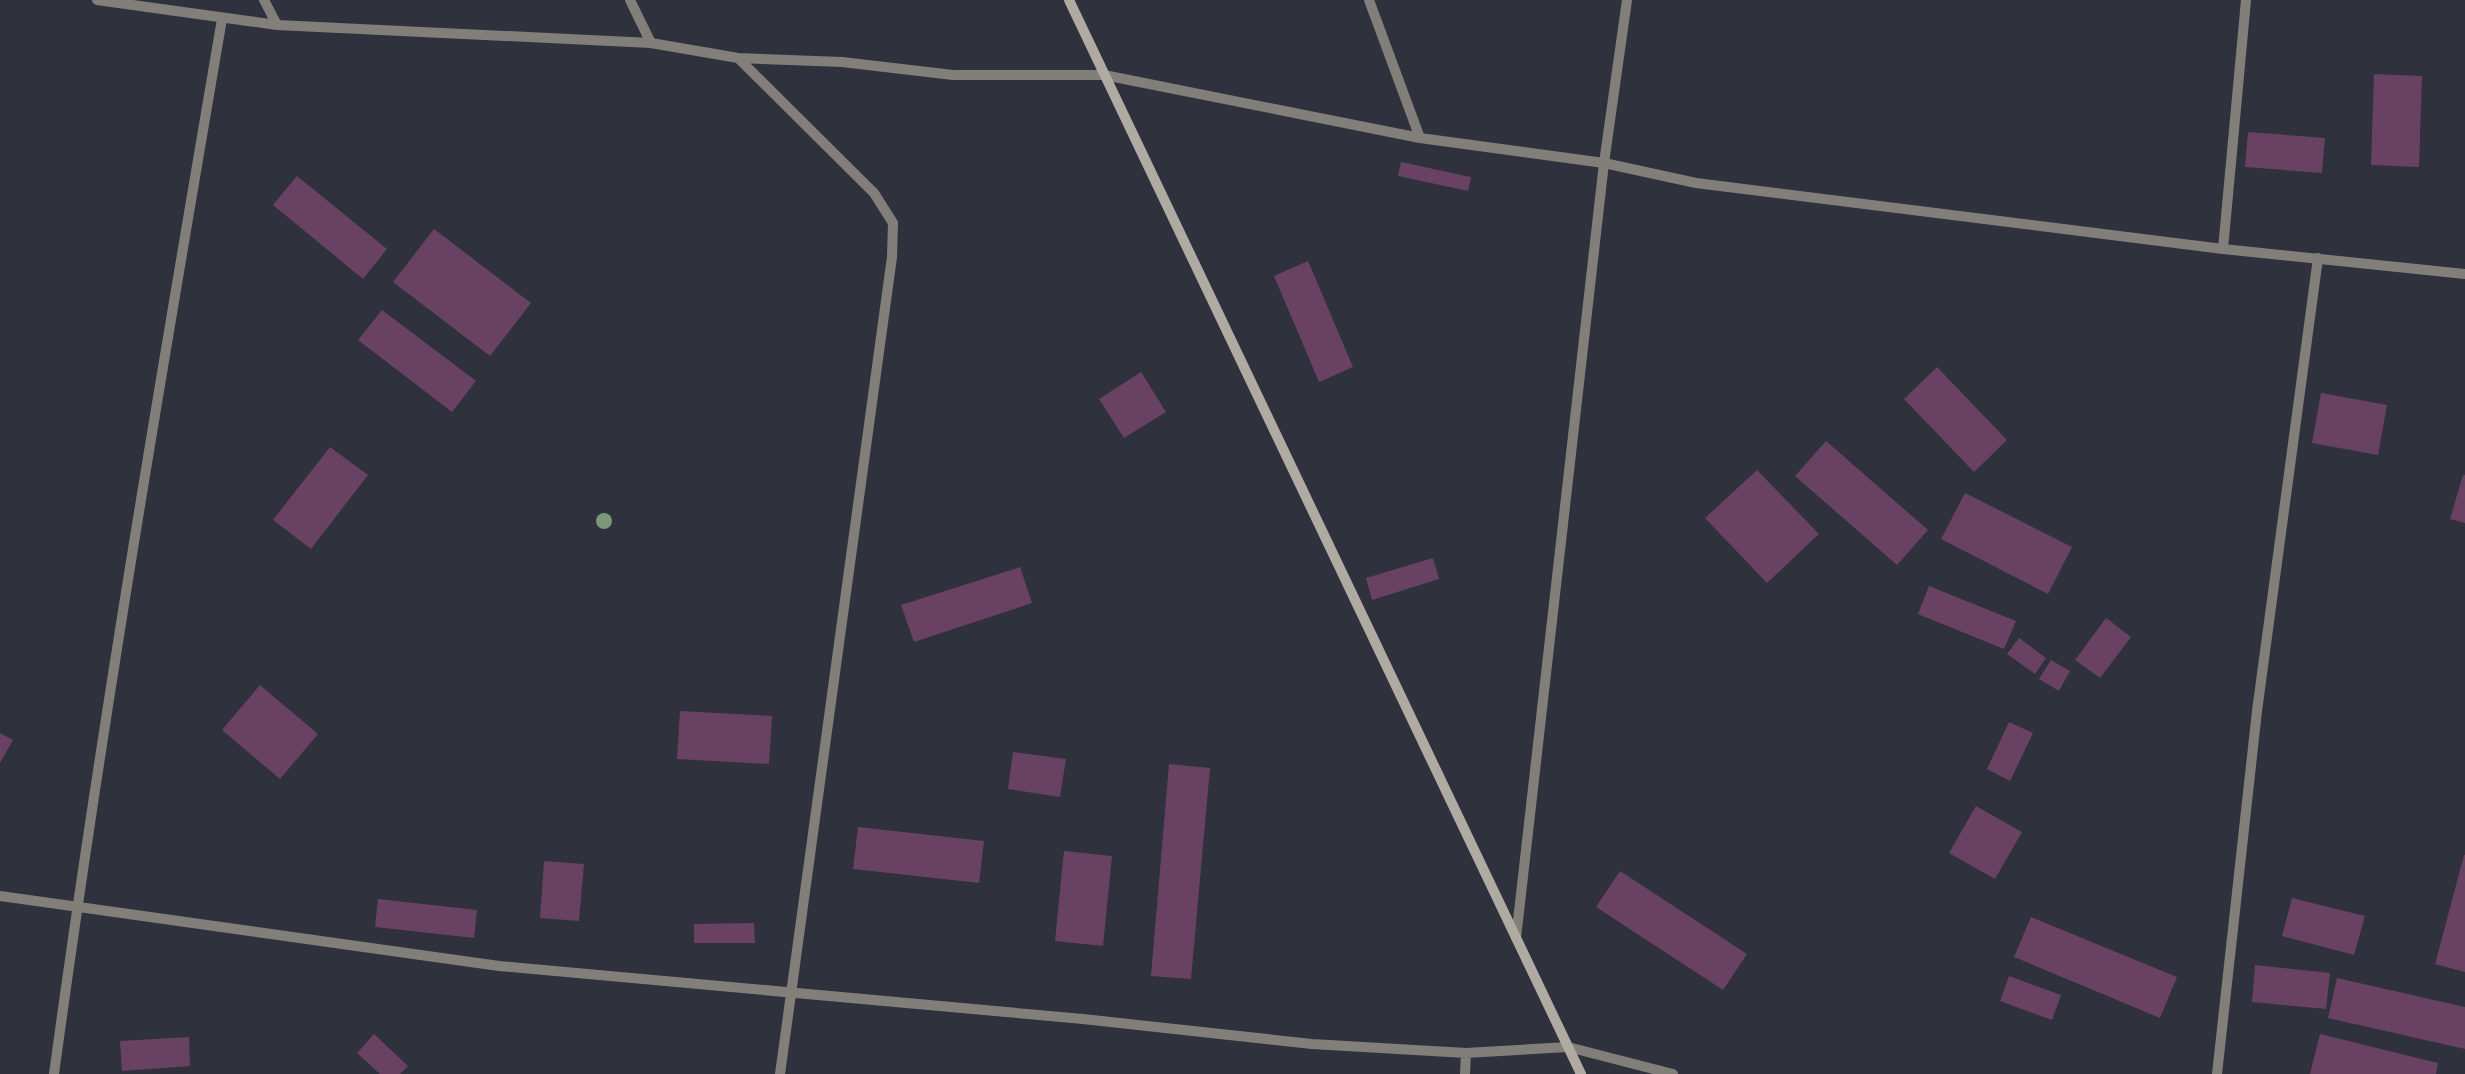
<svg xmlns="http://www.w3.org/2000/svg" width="2465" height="1074" font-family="'Noto Sans',sans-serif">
<rect width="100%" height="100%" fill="#2f313c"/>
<path fill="#694263" d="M2374 74 2422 76 2419 167 2371 165Z
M2248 132 2325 138 2322 173 2245 167Z
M1401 162 1471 177 1468 191 1398 176Z
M297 176 387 249 363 279 273 205Z
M434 229 531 303 490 356 393 282Z
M1308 261 1353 367 1319 382 1274 276Z
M382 310 476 381 452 412 358 340Z
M1937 367 2007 440 1974 472 1904 399Z
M1141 372 1166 412 1124 438 1099 399Z
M2321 393 2387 405 2378 455 2312 443Z
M1826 441 1928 530 1897 565 1795 476Z
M330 447 368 475 311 549 273 520Z
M1757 470 1819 534 1767 583 1705 518Z
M2463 475H2465V523L2450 519Z
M1965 493 2072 547 2048 594 1941 539Z
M1433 558 1439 579 1372 600 1366 578Z
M1020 567 1032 603 914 642 901 605Z
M1929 586 2016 621 2004 649 1918 614Z
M2106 618 2131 637 2100 678 2075 660Z
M2019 638 2046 658 2035 674 2007 654Z
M2051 660 2070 671 2059 691 2039 679Z
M260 685 318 734 280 779 222 730Z
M680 711 772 716 769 764 677 759Z
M2009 722 2033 733 2010 781 1987 769Z
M0 733 13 740 0 763Z
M1013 752 1066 759 1060 797 1008 789Z
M1169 764 1210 768 1191 979 1151 976Z
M1976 806 2022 832 1995 879 1949 853Z
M858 827 984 841 979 883 853 869Z
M1064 851 1112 856 1103 946 1055 941Z
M2464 855H2465V972L2435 964Z
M544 861 584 864 579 921 540 918Z
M1620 871 1747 954 1723 990 1596 907Z
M2292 898 2365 916 2354 955 2282 936Z
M378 899 477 910 474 938 375 927Z
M2031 917 2177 977 2160 1018 2014 957Z
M754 923 755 943H694V924Z
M2255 965 2330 973 2326 1009 2252 1002Z
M2009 976 2061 995 2052 1020 2000 1001Z
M2337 978 2465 1007V1049L2328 1018Z
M374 1034 408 1066 400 1074H380L357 1053Z
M2320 1034 2438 1063 2436 1074H2310Z
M189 1037 190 1066 122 1071 120 1041Z"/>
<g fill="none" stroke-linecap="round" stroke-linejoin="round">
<path stroke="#827f7a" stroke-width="10" d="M97 0 277 25 651 43 738 58 842 62 953 75H1104L1420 138 1604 163 1696 183 2223 249 2465 274
M264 0 277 25
M630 0 651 43
M1369 0 1420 138
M738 58 874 193 893 223 892 257 780 1074
M2223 249 2246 0
M0 896 499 966 1083 1019 1312 1044 1466 1053 1568 1047 1673 1074
M1516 938 1604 163 1627 0
M54 1074C102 721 162 370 222 19
M1465 1074 1466 1053
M2217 1074 2257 711 2318 258"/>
<path stroke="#afaaa2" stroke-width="10" d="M1069 0 1581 1074"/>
</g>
<circle fill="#7b9878" cx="604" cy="521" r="8"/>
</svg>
